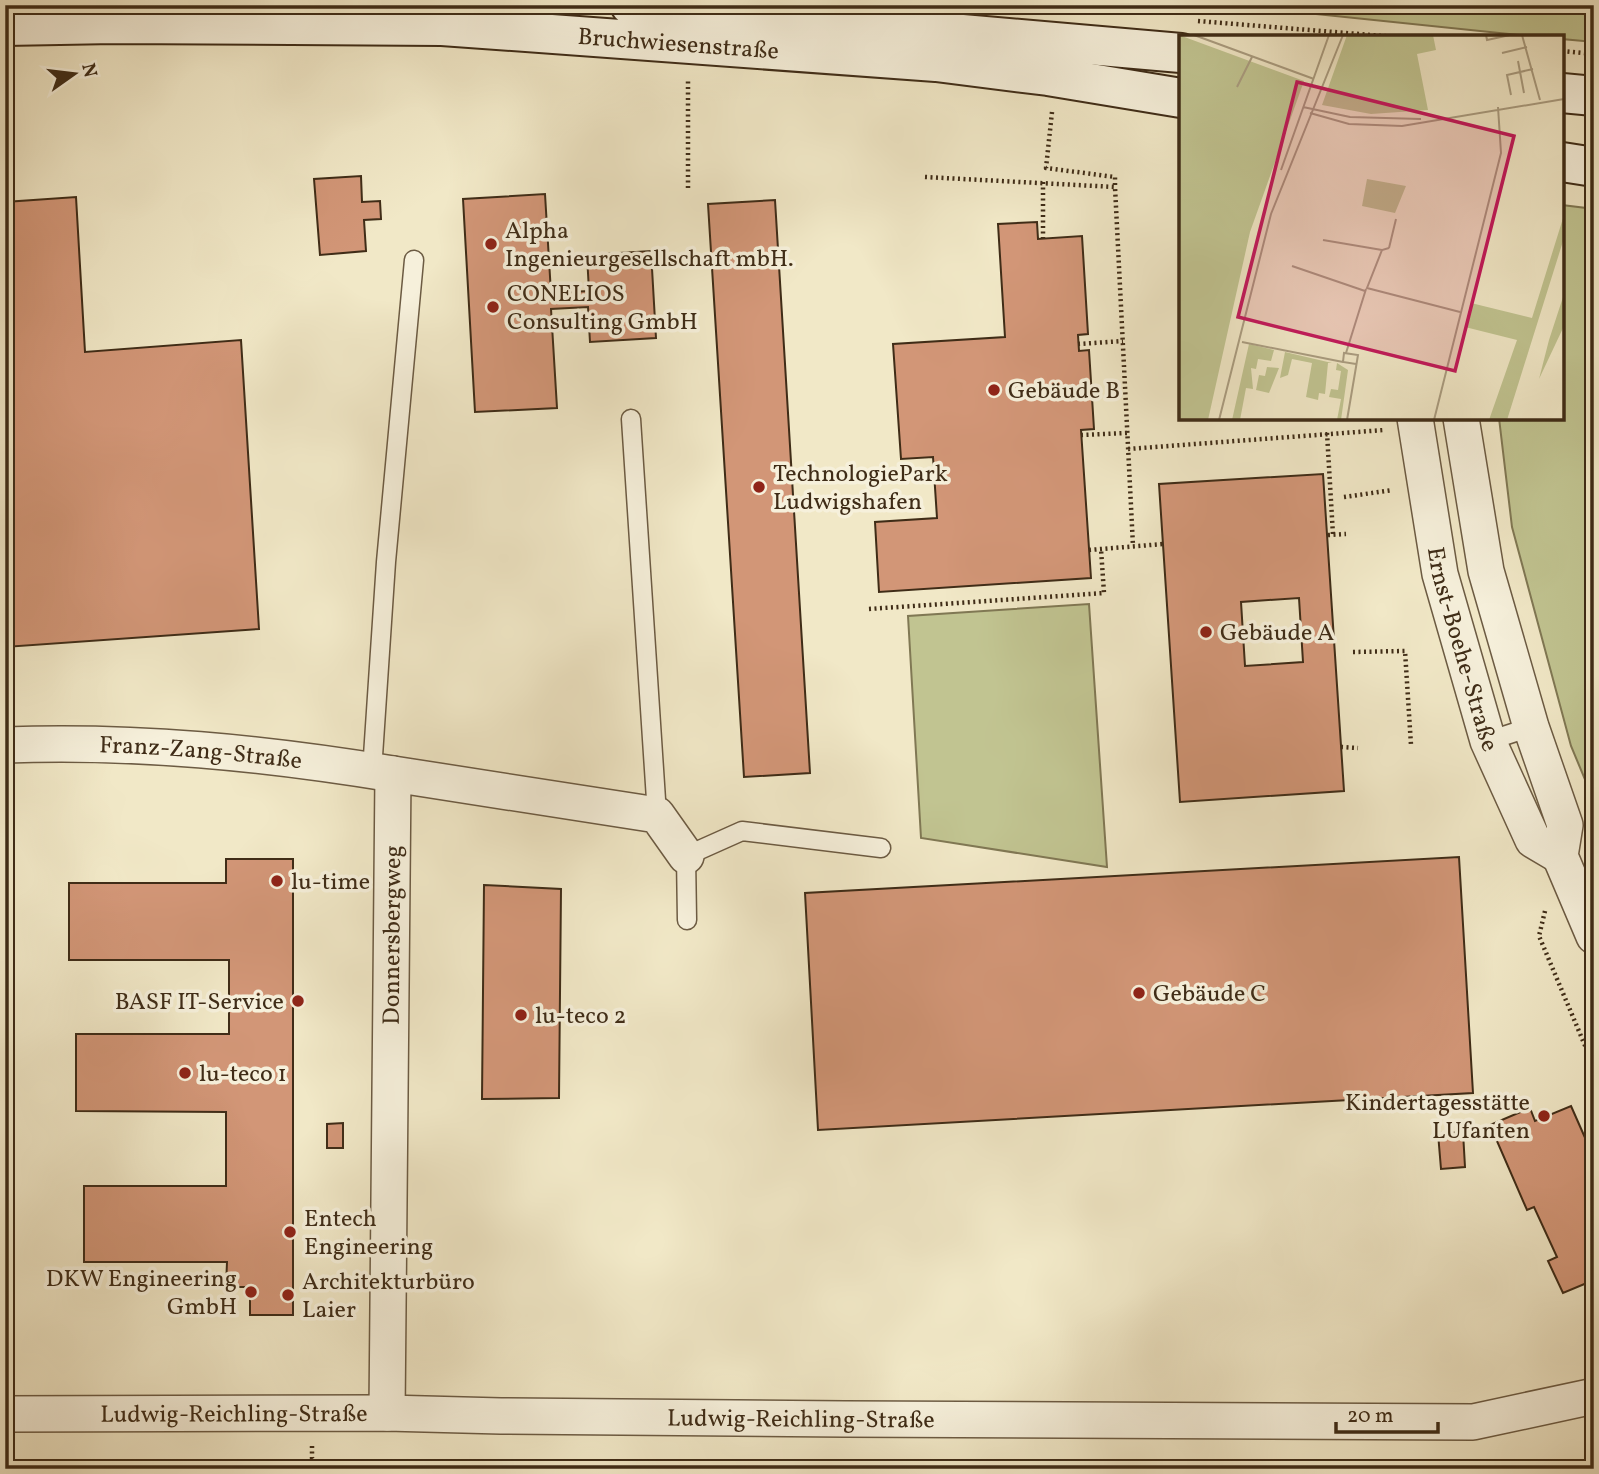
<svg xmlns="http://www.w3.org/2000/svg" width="1599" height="1474" font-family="Vollkorn,serif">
<rect width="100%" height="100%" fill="#f1e8c7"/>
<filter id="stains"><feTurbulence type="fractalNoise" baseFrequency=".00286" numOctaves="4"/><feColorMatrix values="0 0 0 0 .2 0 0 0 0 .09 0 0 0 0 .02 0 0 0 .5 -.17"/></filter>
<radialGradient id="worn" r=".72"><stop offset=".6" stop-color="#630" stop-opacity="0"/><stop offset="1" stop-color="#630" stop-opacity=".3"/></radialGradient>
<path fill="#c1c491" stroke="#807854" stroke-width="2" d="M1228 5H1594V42L1562 39V37H1538Z
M1562 205 1594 209V801L1571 746 1512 527 1499 418H1562Z
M1089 604 1107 867 921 838 908 616Z"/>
<path fill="#d29677" stroke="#3f2c17" stroke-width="2" fill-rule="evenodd" d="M361 176 362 202 380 201 381 219 364 220 366 251 320 255 314 179Z
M545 194 551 293 589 291 587 255 651 251 656 338 590 342 588 307 551 309 557 408 475 412 463 199Z
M76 197 85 352 241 340 259 629 5 647V202Z
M775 200 810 773 744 777 708 204Z
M1037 222 1038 239 1082 236 1088 334 1078 335 1079 351 1089 350 1094 429 1081 430 1091 578 879 592 875 522 937 518 933 457 901 459 893 344 1005 337 998 224Z
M1323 474 1344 791 1180 802 1159 484ZM1299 598 1303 662 1245 666 1241 602Z
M1459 857 1473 1093 818 1130 805 893Z
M226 859H293V1315H250V1287H226L227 1262H84V1186H226V1112L76 1111V1034H229V960H69V883H226Z
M484 885 561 889 559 1098 482 1099Z
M1571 1106 1594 1158V1280L1563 1293 1548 1261 1557 1257 1534 1207 1527 1210 1490 1125 1530 1108 1535 1121Z
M343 1123V1148H327V1124Z
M1463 1132 1465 1167 1441 1169 1438 1133Z"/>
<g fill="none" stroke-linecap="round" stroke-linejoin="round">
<g stroke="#6c5b43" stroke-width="21">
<path id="service" d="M631 419 657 815
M1488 741 1531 727
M372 771 386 562 414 260
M687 920 686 856 742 831 881 848"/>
</g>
<g stroke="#6c5b43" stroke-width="38">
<g id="minor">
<path id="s1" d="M1415 418 1440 574 1488 741 1533 840 1560 856"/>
<path d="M1461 418 1486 571 1531 727 1565 825 1560 856 1594 936"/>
<path id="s2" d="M5 745C136 740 264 753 393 774"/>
<path id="s3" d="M387 1413 393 774 657 815 686 856"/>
<path id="s4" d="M5 1414 387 1413 501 1416 845 1419 1473 1422 1594 1396"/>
</g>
</g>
<g stroke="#3f2c17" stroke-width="42">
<g id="secondary">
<path d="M630 5 1181 53"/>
<path id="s5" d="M5 26 114 24 442 26 936 62 1048 76 1181 98"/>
<path d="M1562 93 1594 96"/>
<path d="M1562 162 1594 167"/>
</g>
</g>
<path stroke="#3f2c17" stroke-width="4.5" stroke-dasharray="2 3.5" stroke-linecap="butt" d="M1198 21 1396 37
M1562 51 1594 54
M1052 112 1046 168 1115 177V187
M925 177 1115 187 1133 546
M1043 182V239
M688 188V80
M1078 344 1123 341
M1327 433 1333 535
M1081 435 1127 433
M1128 449 1384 430
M1344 497 1393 490
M1328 535 1346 534
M1089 550 1163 544
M869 609 1104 593 1101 549
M1353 652 1405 651 1411 745
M1341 747 1358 748
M1545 911 1539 936 1594 1067
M312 1446V1458L319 1469"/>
<use href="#service" stroke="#f6f0db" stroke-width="18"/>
<use href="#minor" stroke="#f6f0db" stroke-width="35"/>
<use href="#secondary" stroke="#f6f0db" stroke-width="38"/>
</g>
<g fill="#8f2418" stroke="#f6f0db" stroke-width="2.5">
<circle cx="491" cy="244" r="7"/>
<circle cx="493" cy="307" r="7"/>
<circle cx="994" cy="390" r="7"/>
<circle cx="759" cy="487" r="7"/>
<circle cx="1206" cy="632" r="7"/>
<circle cx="277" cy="881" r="7"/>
<circle cx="1139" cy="993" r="7"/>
<circle cx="298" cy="1001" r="7"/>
<circle cx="521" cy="1015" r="7"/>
<circle cx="185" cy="1073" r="7"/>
<circle cx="1544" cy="1116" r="7"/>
<circle cx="290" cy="1232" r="7"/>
<circle cx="251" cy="1292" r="7"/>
<circle cx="288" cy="1295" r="7"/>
</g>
<g text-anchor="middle" stroke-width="7" stroke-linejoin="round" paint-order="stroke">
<g font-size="24" fill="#3f2c17" stroke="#f6f0db">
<text dy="8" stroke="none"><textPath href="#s5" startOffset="674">Bruchwiesenstraße</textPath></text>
<text dy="8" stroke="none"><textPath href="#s1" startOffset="236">Ernst-Boehe-Straße</textPath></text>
<text dy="8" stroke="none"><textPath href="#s2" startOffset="196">Franz-Zang-Straße</textPath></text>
<text dy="8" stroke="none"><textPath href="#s3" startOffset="478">Donnersbergweg</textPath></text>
<text dy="8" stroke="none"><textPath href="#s4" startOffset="229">Ludwig-Reichling-Straße</textPath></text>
<text dy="8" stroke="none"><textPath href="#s4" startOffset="796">Ludwig-Reichling-Straße</textPath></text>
</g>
<g font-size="24" fill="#3f2c17" stroke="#f6f0db" text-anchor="start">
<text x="505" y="238">Alpha<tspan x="505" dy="28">Ingenieurgesellschaft mbH.</tspan></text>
<text x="507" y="301">CONELIOS<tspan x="507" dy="28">Consulting GmbH</tspan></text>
<text x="1008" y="398">Gebäude B</text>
<text x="773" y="481">TechnologiePark<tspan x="773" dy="28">Ludwigshafen</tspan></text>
<text x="1220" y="640">Gebäude A</text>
<text x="291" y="889">lu-time</text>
<text x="1153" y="1001">Gebäude C</text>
<text x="284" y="1009" text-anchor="end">BASF IT-Service</text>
<text x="535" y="1023">lu-teco 2</text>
<text x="199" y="1081">lu-teco 1</text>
<text x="1530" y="1110" text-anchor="end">Kindertagesstätte<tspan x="1530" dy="28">LUfanten</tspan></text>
<text x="304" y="1226">Entech<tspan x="304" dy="28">Engineering</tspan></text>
<text x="237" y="1286" text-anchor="end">DKW Engineering<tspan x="237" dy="28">GmbH</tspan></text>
<text x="302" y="1289">Architekturbüro<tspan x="302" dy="28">Laier</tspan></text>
</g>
</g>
<g transform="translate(1179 35)">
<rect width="385" height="385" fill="#f1e8c7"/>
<path d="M0 0 125 46 71 197 29 385H0ZM168 0H254L257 15 238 19 249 75 192 79 143 70ZM188 144 227 151 216 178 183 171ZM385 180V203L328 385H310L338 305 286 292 292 268 353 283ZM385 259V291L360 344 370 305ZM70 309 95 315 92 326 79 324 77 334 72 333 74 354 67 353 61 385H53ZM106 317 153 328H149L146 359 140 358 139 365 127 362 133 328 113 324 109 340 101 343ZM158 328 169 335 162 385H158L162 364 150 362 152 354 159 355 162 336 157 335ZM88 332 100 333 90 358 77 355 80 340 86 341Z" fill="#c1c491"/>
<path fill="none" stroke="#aa9d81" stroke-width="2" d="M15 0 135 44M307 0 308 5 331 0M343 0 361 65M323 18 348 12M339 26 345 58M58 52 73 22M332 60 328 40 354 34M124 72 171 82 242 84M131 78 170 89 223 91 385 64M102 135 150 0M144 205 203 215M210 213 203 215 188 253 281 277M210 213 217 184M113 231 186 256M63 307 164 327M167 318 187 254M40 385 92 179 164 0M168 385 176 338 179 320 165 318 164 327 177 329M255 385 322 118 319 72"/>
<path fill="#c2185b" fill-opacity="0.15" stroke="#c2185b" stroke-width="3.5" d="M118 47 335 101 276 336 59 282Z"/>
<rect width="385" height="385" fill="none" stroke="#3f2c17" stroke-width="3.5"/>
</g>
<rect width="1599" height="1474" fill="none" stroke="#f1e8c7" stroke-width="28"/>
<rect x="7" y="7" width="1585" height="1460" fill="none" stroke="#3f2c17" stroke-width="3.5"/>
<rect x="14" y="14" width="1571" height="1446" fill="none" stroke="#3f2c17" stroke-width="2"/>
<g transform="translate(74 74) rotate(76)" stroke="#f6f0db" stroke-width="5" paint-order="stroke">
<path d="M0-5L12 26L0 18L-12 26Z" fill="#3f2c17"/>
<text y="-10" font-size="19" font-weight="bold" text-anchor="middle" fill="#3f2c17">N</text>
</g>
<path d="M1336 1422v10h102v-10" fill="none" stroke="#3f2c17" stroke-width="3.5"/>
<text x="1347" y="1422" font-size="21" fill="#3f2c17" stroke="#f6f0db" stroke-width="5" paint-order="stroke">20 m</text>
<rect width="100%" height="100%" filter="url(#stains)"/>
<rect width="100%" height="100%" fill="url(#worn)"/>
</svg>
